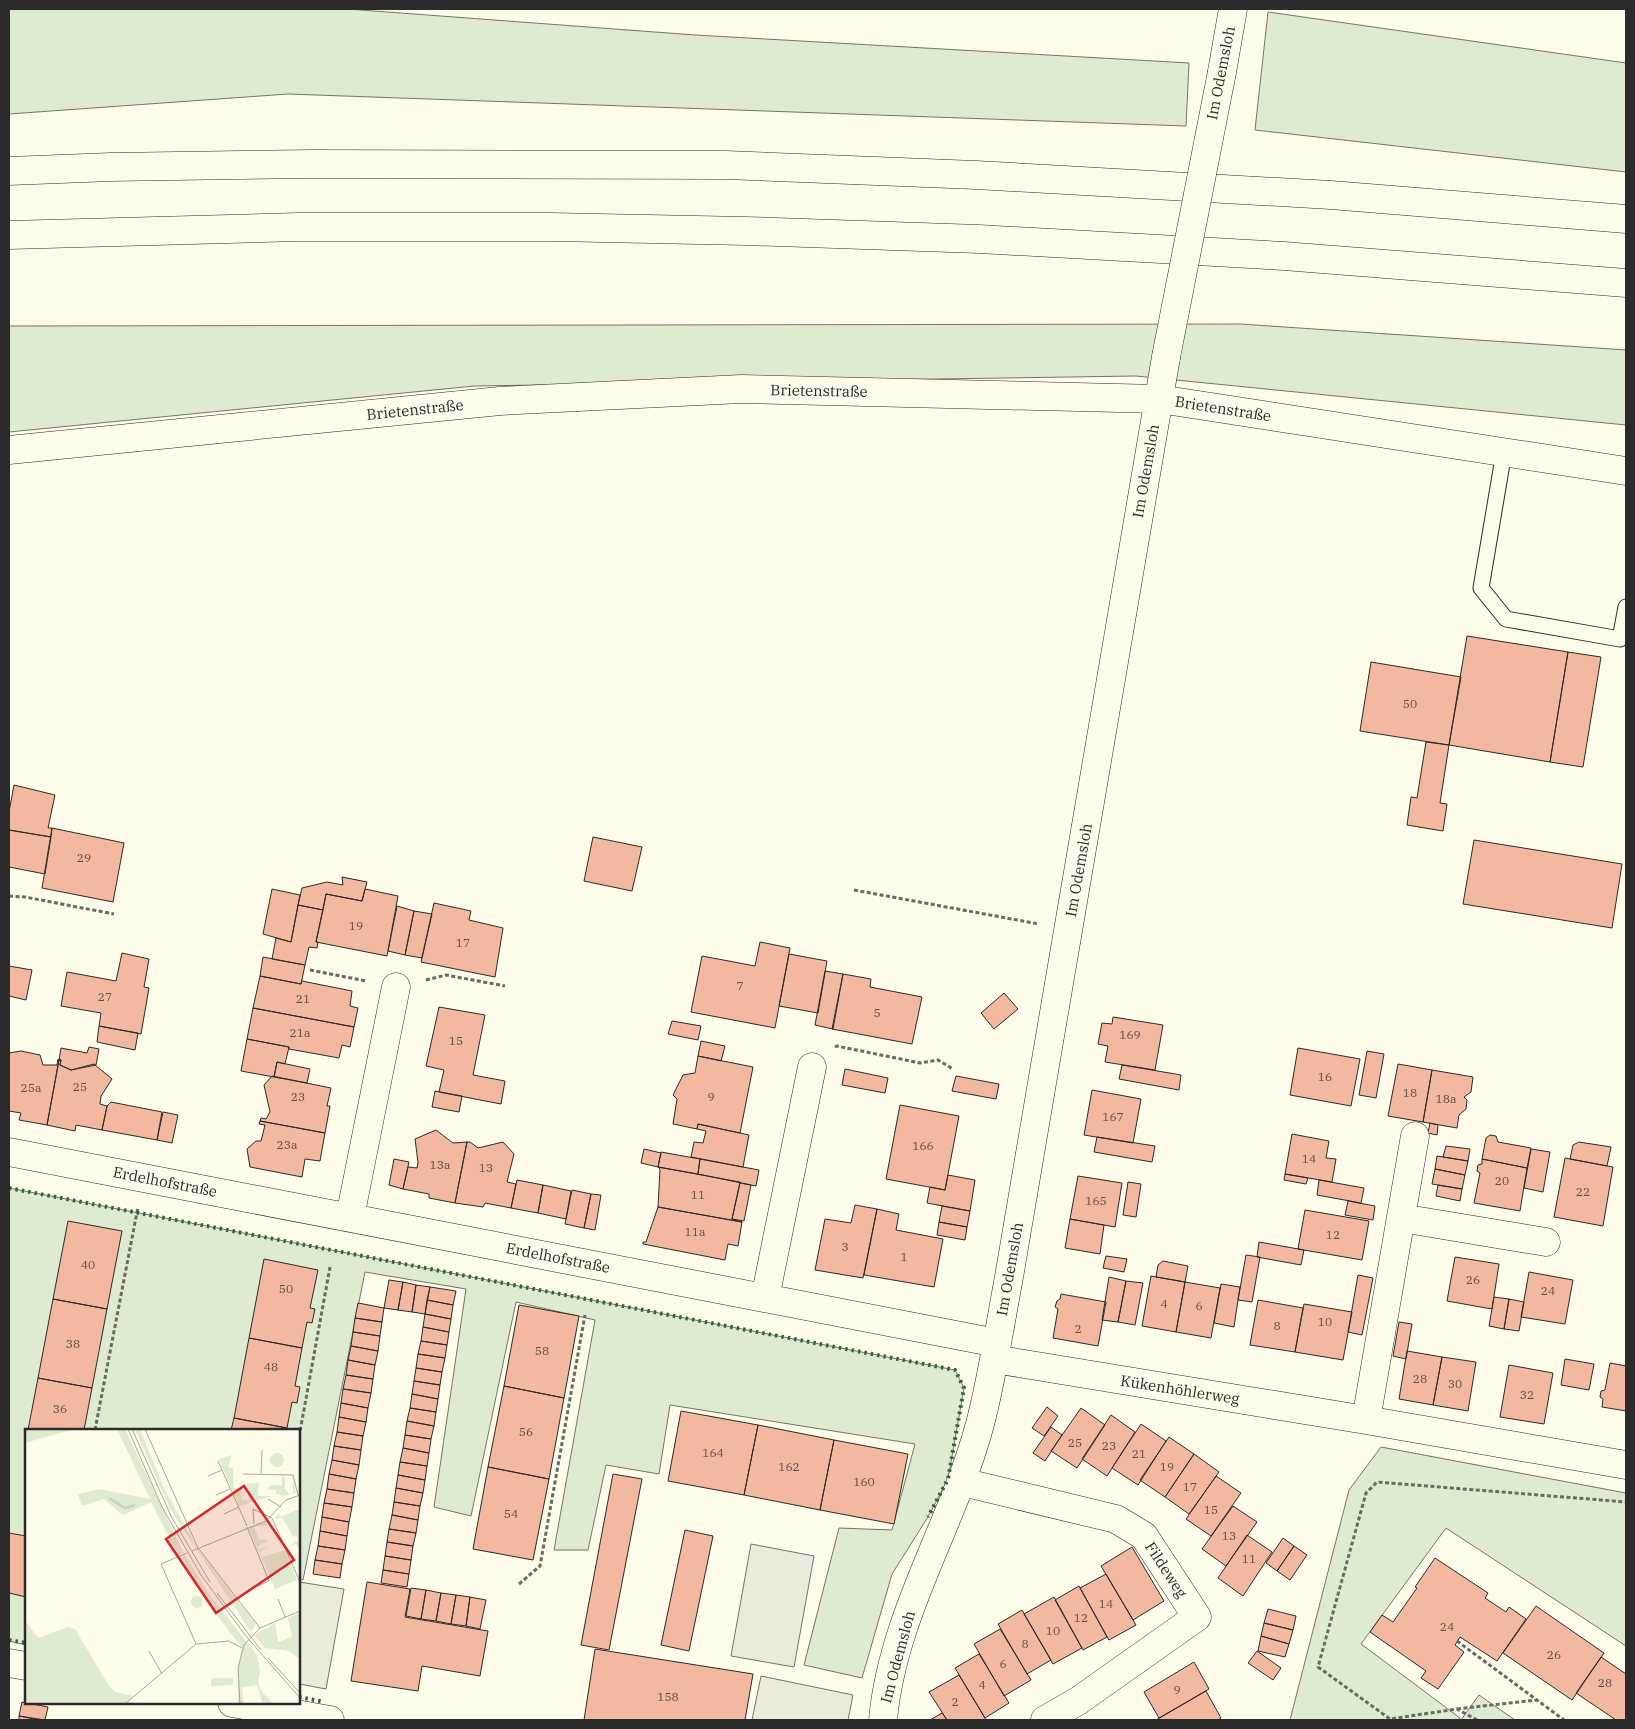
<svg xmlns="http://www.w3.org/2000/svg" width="1635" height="1729" font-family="'IBM Plex Serif',serif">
<rect width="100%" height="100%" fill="#fdfbea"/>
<path fill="#deebd1" stroke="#74746e" d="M9 9H347L695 35 1189 63 1186 126 288 94 9 114Z
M1268 12 1626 63V172L1255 130Z
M1240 324 1626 350V425L1136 376 474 386 9 432V326Z
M9 1188 955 1370 964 1388 948 1479 928 1517 892 1574 862 1678 804 1665 839 1528 892 1530 915 1444 670 1405 659 1474 606 1465 588 1550H554L595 1320 516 1302 471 1516 434 1507 466 1289 365 1272 303 1580 299 1578V1430H26V1645L9 1641Z
M1381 1447 1626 1493V1646L1446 1528 1361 1644 1460 1718 1459 1720H1290L1349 1490Z
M1479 1695 1515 1720H1461Z"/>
<path fill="#eceadb" stroke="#74746e" d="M751 1544 814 1556 794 1667 731 1656Z
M299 1582 344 1589 326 1689 299 1684Z
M761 1676 853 1695 848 1720H752Z"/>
<path fill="#f2b8a0" stroke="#2b2b2b" d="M1467 636 1568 652 1550 762 1449 745Z
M1568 652 1601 657 1583 767 1550 762Z
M1371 662 1461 677 1449 745 1360 731Z
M1426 742 1449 745 1440 803 1447 804 1443 831 1407 825 1411 797 1417 798Z
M14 785 55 795 48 828H52L51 837 9 830V812Z
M52 828 124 843 113 902 42 888Z
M9 830 51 837 45 874 9 867Z
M593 837 642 847 632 891 584 881Z
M1474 840 1622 864 1612 928 1463 904Z
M342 877 367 882 362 901 326 894 323 910 298 905 302 888 327 882 343 885Z
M272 889 300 895 291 942 263 934Z
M365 889 398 896 387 956 316 942 326 894 362 901Z
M434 903 471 911 469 920 503 928 495 977 421 962Z
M298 905 323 910 316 942H318L317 948 309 947 305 965 272 959 276 938 291 942Z
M397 906 414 911 405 955 388 951Z
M414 911 432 914 422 958 405 955Z
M760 942 790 948 775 1028 691 1012 702 956 755 966Z
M122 953 149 959 144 987 149 988 141 1034 99 1026 101 1013 61 1006 67 972 116 981Z
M789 954 827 961 818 1013 779 1006Z
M263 957 305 965 301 984 260 976Z
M9 966 32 970 26 1000 9 996Z
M825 971 843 974 833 1029 815 1025Z
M843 974 871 979 870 987 922 997 912 1044 832 1029Z
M260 976 301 984 302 981 352 991 350 1006 358 1008 354 1027 253 1008Z
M1004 993 1018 1009 994 1029 981 1013Z
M439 1007 485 1015 473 1075 505 1081 501 1104 439 1092 444 1070 426 1066Z
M253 1008 354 1027 350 1047 342 1045 339 1058 289 1049V1047L247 1039Z
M1113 1017 1163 1025 1155 1070 1105 1062 1108 1046 1098 1044 1102 1023 1112 1024Z
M672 1021 701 1026 698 1040 668 1034Z
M99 1026 138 1033 135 1050 97 1042Z
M247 1039 289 1047 285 1064 277 1062 274 1077 241 1071Z
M701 1041 725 1046 721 1061 698 1056Z
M89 1047 99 1049 96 1065 71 1070 60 1065 61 1060H59L61 1048 87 1053Z
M1298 1048 1360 1059 1351 1106 1290 1095Z
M21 1051 40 1055 43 1065H57L58 1059 59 1060 47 1125 19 1120 21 1113 9 1111V1053Z
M1367 1051 1384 1054 1376 1098 1359 1095Z
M698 1056 753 1067 740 1133 698 1124 697 1129 673 1124 677 1099 673 1095 683 1075 695 1073Z
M59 1060H61L60 1065 71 1070 94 1064 112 1079 101 1096 100 1104 107 1106 102 1130 76 1125 75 1131 47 1125Z
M277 1062 310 1069 307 1083 274 1077Z
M1398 1064 1432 1070 1423 1122 1388 1116Z
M1122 1065 1181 1075 1179 1090 1119 1079Z
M845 1069 888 1078 885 1093 842 1085Z
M1432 1070 1473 1077 1471 1092 1464 1097 1467 1100 1466 1109 1459 1115 1457 1128 1423 1122Z
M272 1076 331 1088 327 1106H330L325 1133 260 1121 261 1118 266 1119 270 1112 264 1085Z
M956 1076 999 1084 996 1099 952 1091Z
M1092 1090 1141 1099 1133 1143 1084 1135Z
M435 1091 462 1096 459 1112 432 1107Z
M111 1102 162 1112 157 1140 102 1130 107 1106Z
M900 1105 959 1116 945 1190 886 1179Z
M163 1112 178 1115 172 1143 157 1140Z
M260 1121 325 1133 320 1161 305 1159 302 1177 250 1167 247 1149 256 1141H261L265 1125 259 1124Z
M1430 1123 1438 1125 1437 1135 1428 1133Z
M698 1124 749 1135 743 1167 691 1157 694 1142 703 1143 706 1131 697 1129Z
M436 1130 453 1143 467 1142 455 1203 429 1198V1194L403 1189 408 1167 417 1168 418 1162 415 1139Z
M1292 1134 1329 1141 1326 1158 1336 1159 1332 1182 1285 1174Z
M1490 1135 1496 1136 1498 1142 1531 1148 1527 1168 1482 1159 1486 1138Z
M1097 1137 1155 1146 1152 1162 1094 1152Z
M467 1142H470L478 1148 503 1142 514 1154 507 1182 516 1184 511 1208 485 1203 483 1207 455 1203Z
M1579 1142 1611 1147 1607 1166 1570 1159 1573 1145Z
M1446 1146 1470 1149 1468 1161 1443 1157Z
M644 1149 661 1153 658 1167 641 1163Z
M1531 1149 1550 1152 1543 1192 1524 1188Z
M661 1152 700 1159 698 1174 658 1167Z
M1437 1156 1468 1161 1465 1175 1435 1169Z
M1565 1158 1613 1167 1603 1226 1554 1217Z
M394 1159 409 1162 403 1189 389 1185Z
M700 1159 759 1170 756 1186 698 1174Z
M1482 1159 1527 1168 1520 1211 1474 1203 1480 1173 1477 1171 1478 1165 1482 1164Z
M658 1167 740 1182 732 1219 742 1222 658 1207 660 1169Z
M1435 1169 1465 1175 1462 1189 1432 1184Z
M1285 1174 1308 1178 1306 1184 1284 1180Z
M948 1175 975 1180 970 1211 927 1203 930 1187 945 1190Z
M1078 1176 1122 1183 1115 1227 1070 1219Z
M517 1180 543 1185 538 1213 511 1208Z
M1319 1180 1364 1188 1361 1203 1317 1195Z
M1128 1182 1141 1184 1136 1217 1123 1215Z
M740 1183 751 1185 744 1221 732 1219Z
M543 1185 571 1191 566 1219 538 1213Z
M1438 1185 1462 1189 1460 1201 1436 1196Z
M572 1190 591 1194 584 1228 565 1224Z
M591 1194 601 1195 595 1230 584 1228Z
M1348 1201 1375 1206 1373 1220 1345 1215Z
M855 1205 877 1209 863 1278 815 1270 825 1219 851 1223Z
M942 1206 970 1211 967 1227 939 1222Z
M658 1207 742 1222 738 1246 728 1244 725 1260 643 1244V1242H646Z
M877 1209 899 1214 896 1230 943 1239 934 1287 864 1275Z
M1305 1210 1369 1221 1362 1260 1298 1249Z
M1070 1219 1104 1225 1100 1254 1065 1248Z
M68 1221 122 1231 107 1309 53 1299Z
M939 1222 967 1227 965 1240 937 1235Z
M1259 1242 1304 1250 1301 1265 1257 1257Z
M1246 1255 1260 1257 1252 1302 1238 1300Z
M1106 1256 1127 1259 1124 1272 1103 1268Z
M1455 1257 1499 1264 1492 1309 1447 1301Z
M264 1259 318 1270 310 1308 315 1309 312 1323 307 1322 302 1348 249 1338Z
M1163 1261 1188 1266 1185 1282 1156 1277 1158 1265Z
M1529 1272 1573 1280 1565 1324 1521 1317Z
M1358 1275 1373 1278 1362 1335 1348 1332Z
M1151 1276 1185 1282 1176 1332 1142 1326Z
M1109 1277 1126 1281 1118 1322 1102 1320Z
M389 1280 403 1282 398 1310 384 1308Z
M1126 1281 1143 1283 1135 1325 1118 1322Z
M403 1282 416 1285 412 1312 398 1310Z
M1185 1282 1220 1288 1211 1338 1176 1332Z
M1221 1284 1240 1287 1234 1327 1214 1323Z
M416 1285 430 1287 425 1314 412 1312Z
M430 1287 456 1291 453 1305 427 1300Z
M1061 1294 1106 1302 1098 1346 1053 1338 1058 1309 1055 1307 1057 1301 1060 1299Z
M1494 1297 1509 1299 1504 1329 1489 1326Z
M53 1299 107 1309 92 1388 38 1378Z
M1509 1299 1524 1302 1519 1331 1504 1329Z
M427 1300 453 1305 451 1319 425 1314Z
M1258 1300 1303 1308 1295 1352 1250 1345Z
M358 1303 384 1308 382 1322 355 1318Z
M1304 1304 1352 1312 1343 1360 1295 1352Z
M519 1305 579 1316 564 1398 504 1386Z
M425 1314 451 1319 449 1332 423 1327Z
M355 1318 382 1322 380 1336 353 1332Z
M1399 1322 1412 1324 1406 1359 1393 1356Z
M423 1327 449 1332 447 1345 421 1341Z
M353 1332 380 1336 378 1351 351 1346Z
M249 1338 302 1348 295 1386 300 1387 297 1403 292 1402 287 1428 234 1418Z
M421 1341 447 1345 445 1358 418 1354Z
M351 1346 378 1351 375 1365 348 1360Z
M1407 1351 1442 1357 1433 1405 1399 1399Z
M418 1354 445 1358 442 1372 416 1368Z
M1442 1357 1476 1362 1468 1411 1433 1405Z
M1565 1359 1594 1364 1589 1390 1561 1385Z
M348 1360 375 1365 373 1379 346 1375Z
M1610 1363 1626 1366V1411L1602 1407 1603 1399 1600 1397 1601 1391 1605 1390Z
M1509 1365 1553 1373 1544 1424 1500 1417Z
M416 1368 442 1372 440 1385 414 1381Z
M346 1375 373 1379 371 1393 343 1389Z
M38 1378 92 1388 84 1430H28Z
M414 1381 440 1385 438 1399 412 1394Z
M504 1386 564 1398 549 1479 488 1467Z
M343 1389 371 1393 368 1408 341 1403Z
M412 1394 438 1399 436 1412 410 1408Z
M341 1403 368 1408 366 1422 339 1417Z
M1047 1407 1058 1416 1044 1436 1032 1428Z
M410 1408 436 1412 434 1426 407 1421Z
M1081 1408 1105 1425 1077 1468 1051 1451Z
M681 1411 758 1425 744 1495 668 1481Z
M1111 1415 1135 1432 1107 1476 1082 1459Z
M339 1417 366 1422 363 1436 337 1432Z
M234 1418 287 1428 286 1430H231Z
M407 1421 434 1426 431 1439 405 1435Z
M1141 1424 1166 1441 1138 1485 1112 1468Z
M758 1425 834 1440 820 1510 744 1495Z
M1051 1427 1062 1435 1045 1461 1033 1453Z
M337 1432 363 1436 361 1450 334 1446Z
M405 1435 431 1439 429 1453 403 1448Z
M1169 1437 1194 1454 1165 1497 1140 1480Z
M834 1440 908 1454 894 1524 820 1510Z
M334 1446 361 1450 359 1465 332 1460Z
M403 1448 429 1453 427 1466 400 1462Z
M1194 1454 1219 1472 1189 1514 1165 1497Z
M332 1460 359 1465 356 1479 329 1474Z
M400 1462 427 1466 425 1480 398 1475Z
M488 1467 549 1479 533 1560 473 1549Z
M329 1474 356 1479 354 1493 327 1489Z
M613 1474 642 1479 609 1650 581 1645Z
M398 1475 425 1480 423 1493 396 1488Z
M1216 1476 1241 1493 1211 1536 1186 1519Z
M396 1488 423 1493 420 1506 394 1502Z
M327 1489 354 1493 352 1507 324 1503Z
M394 1502 420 1506 418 1520 392 1515Z
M324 1503 352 1507 349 1522 322 1517Z
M1233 1506 1257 1522 1226 1566 1202 1549Z
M392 1515 418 1520 416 1533 389 1529Z
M322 1517 349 1522 347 1536 320 1531Z
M389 1529 416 1533 413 1546 387 1542Z
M685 1530 713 1536 689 1651 661 1645Z
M320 1531 347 1536 345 1550 318 1546Z
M9 1533 26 1536V1597L9 1593Z
M1247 1535 1272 1552 1243 1596 1218 1578Z
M1283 1538 1294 1546 1277 1571 1266 1563Z
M387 1542 413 1546 411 1560 385 1556Z
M318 1546 345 1550 342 1564 315 1560Z
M1294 1546 1307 1555 1290 1580 1277 1571Z
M1132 1547 1164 1601 1133 1620 1101 1566Z
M385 1556 411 1560 409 1574 383 1570Z
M1435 1558 1488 1593 1485 1598 1506 1612 1509 1607 1526 1619 1497 1661 1460 1637 1455 1645 1464 1652 1438 1689 1421 1678 1426 1671 1370 1632 1382 1615 1393 1622 1417 1588 1415 1587Z
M315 1560 342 1564 340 1578 313 1574Z
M383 1570 409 1574 407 1587 381 1583Z
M1106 1574 1136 1625 1109 1640 1080 1588Z
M367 1582 410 1589 405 1617 488 1631 480 1676 422 1666 418 1691 351 1681Z
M1079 1586 1107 1637 1083 1650 1055 1600Z
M411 1588 426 1590 421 1619 406 1616Z
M426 1590 441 1593 436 1621 421 1619Z
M441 1593 456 1595 451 1624 436 1621Z
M456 1595 470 1597 466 1626 451 1624Z
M470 1597 486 1600 480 1629 466 1626Z
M1054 1597 1082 1648 1053 1664 1024 1614Z
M1536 1606 1604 1653 1572 1700 1503 1653Z
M1268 1609 1296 1616 1293 1630 1264 1623Z
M1022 1610 1051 1660 1027 1674 998 1624Z
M1264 1623 1293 1630 1289 1644 1261 1636Z
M1000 1629 1031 1680 1004 1696 974 1644Z
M1261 1636 1289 1644 1285 1657 1258 1651Z
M595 1649 753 1674 745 1720H584Z
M1257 1651 1281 1668 1273 1680 1248 1663Z
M979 1654 1009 1703 985 1718 955 1668Z
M1601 1657 1626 1674V1720H1616L1576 1693Z
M1194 1662 1209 1689 1159 1718 1144 1692Z
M959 1675 985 1718 986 1720H947L929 1692Z
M1206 1691 1221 1718 1218 1720H1156Z
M22 1702 48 1707 45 1720 19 1716Z
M942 1713 947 1720H930Z
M19 1716 39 1720H19Z"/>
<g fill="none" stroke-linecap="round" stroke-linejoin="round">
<g stroke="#2b2b2b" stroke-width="17">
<path id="service" d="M1504 452 1481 588 1506 619 1620 639 1626 607"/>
</g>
<g stroke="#2b2b2b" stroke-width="29">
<path id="minor" d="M1222 72 1233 9
M9 450 500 401 741 389 1159 399 1626 471
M9 1152 997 1343
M350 1217 396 987
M1401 1218 1546 1242
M765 1298 812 1067
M994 1359 1366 1420 1626 1465
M1366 1420 1415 1136
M962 1482 1116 1519 1144 1536 1197 1617 1078 1701 1045 1720
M9 1663 26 1666
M232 1703 330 1720
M883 1720C893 1609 960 1514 984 1408 994 1364 1001 1320 1009 1277 1020 1212 1031 1148 1042 1083 1084 841 1123 598 1166 357"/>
</g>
<g stroke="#2b2b2b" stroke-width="29">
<path id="motorway" d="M9 171 111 167 311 164 726 165 976 175 1331 195 1626 219
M9 235 298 227H552L746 231 979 239 1284 256 1626 283"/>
</g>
<path stroke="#6a6964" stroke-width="3" stroke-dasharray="4 2.5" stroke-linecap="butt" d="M854 890 1039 924
M9 896 25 897 114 914
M310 970 366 981
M426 980 446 975 505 986
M835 1047 837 1046 920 1063 938 1060 953 1069
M95 1430 138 1207
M299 1437 330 1267
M519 1584 540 1566 585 1315
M1457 1641 1564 1720
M1457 1709 1536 1700
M1477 1720 1457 1709 1390 1719 1318 1667 1366 1493 1377 1482 1626 1502"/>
<use href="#service" stroke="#fdfbea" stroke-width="15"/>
<use href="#minor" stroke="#fdfbea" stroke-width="28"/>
<use href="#motorway" stroke="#fdfbea" stroke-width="28"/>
<g stroke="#2b2b2b" stroke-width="29" stroke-linecap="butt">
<path id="minor-bridge" d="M1166 357 1222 72"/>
</g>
<use href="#minor-bridge" stroke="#fdfbea" stroke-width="28"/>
<path stroke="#34623c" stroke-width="4" stroke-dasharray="2.5 4" stroke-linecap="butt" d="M9 1188 955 1370 964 1388 948 1479 928 1517
M9 1640 26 1643
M299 1697 324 1702"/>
</g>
<g text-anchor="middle" stroke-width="4" stroke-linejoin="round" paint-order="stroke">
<g font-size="12" fill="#5d4e48">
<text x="1410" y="708">50</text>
<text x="84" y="862">29</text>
<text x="356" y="930">19</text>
<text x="463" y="947">17</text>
<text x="740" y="990">7</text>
<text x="105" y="1001">27</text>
<text x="303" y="1003">21</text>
<text x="877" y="1017">5</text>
<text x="300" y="1037">21a</text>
<text x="1130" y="1039">169</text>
<text x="456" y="1045">15</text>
<text x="1325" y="1081">16</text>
<text x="80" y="1091">25</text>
<text x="31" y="1092">25a</text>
<text x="1410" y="1097">18</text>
<text x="298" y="1101">23</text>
<text x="711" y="1101">9</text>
<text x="1446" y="1103">18a</text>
<text x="1113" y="1121">167</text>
<text x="287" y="1149">23a</text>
<text x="923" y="1150">166</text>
<text x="1309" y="1163">14</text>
<text x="440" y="1169">13a</text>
<text x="486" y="1172">13</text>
<text x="1502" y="1185">20</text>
<text x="1583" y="1196">22</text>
<text x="698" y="1199">11</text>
<text x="1096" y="1205">165</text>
<text x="695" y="1236">11a</text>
<text x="1333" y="1239">12</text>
<text x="845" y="1251">3</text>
<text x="904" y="1261">1</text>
<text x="88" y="1269">40</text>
<text x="1473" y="1284">26</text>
<text x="286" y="1293">50</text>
<text x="1548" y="1295">24</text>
<text x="1164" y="1308">4</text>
<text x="1199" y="1310">6</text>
<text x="1325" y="1326">10</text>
<text x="1277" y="1330">8</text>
<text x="1078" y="1333">2</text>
<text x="73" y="1348">38</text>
<text x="542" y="1355">58</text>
<text x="271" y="1371">48</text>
<text x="1420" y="1383">28</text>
<text x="1455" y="1388">30</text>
<text x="1527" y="1399">32</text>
<text x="60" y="1413">36</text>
<text x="526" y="1436">56</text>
<text x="1075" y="1447">25</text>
<text x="1109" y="1450">23</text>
<text x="713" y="1457">164</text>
<text x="1139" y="1458">21</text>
<text x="789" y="1471">162</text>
<text x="1167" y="1471">19</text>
<text x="864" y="1486">160</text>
<text x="1190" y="1491">17</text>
<text x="1211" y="1514">15</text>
<text x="511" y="1518">54</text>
<text x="1229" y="1540">13</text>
<text x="1249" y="1563">11</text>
<text x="1106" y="1608">14</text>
<text x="1081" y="1622">12</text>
<text x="1447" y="1631">24</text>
<text x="1053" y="1635">10</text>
<text x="1025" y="1648">8</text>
<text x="1554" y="1659">26</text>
<text x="1003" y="1668">6</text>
<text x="1605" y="1687">28</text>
<text x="982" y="1689">4</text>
<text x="1177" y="1694">9</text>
<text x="668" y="1701">158</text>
<text x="955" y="1706">2</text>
</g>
<g font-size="15" fill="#2b2b2b" stroke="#fdfbea">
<text transform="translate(1221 73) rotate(-79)" y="5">Im Odemsloh</text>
<text transform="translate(819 391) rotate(1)" y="5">Brietenstraße</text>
<text transform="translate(1223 409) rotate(9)" y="5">Brietenstraße</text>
<text transform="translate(415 410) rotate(-6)" y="5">Brietenstraße</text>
<text transform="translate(1146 471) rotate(-80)" y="5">Im Odemsloh</text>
<text transform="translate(1079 870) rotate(-80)" y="5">Im Odemsloh</text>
<text transform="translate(165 1182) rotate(11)" y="5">Erdelhofstraße</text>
<text transform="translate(558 1258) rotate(11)" y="5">Erdelhofstraße</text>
<text transform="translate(1010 1269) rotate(-80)" y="5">Im Odemsloh</text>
<text transform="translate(1180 1390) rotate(9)" y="5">Kükenhöhlerweg</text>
<text transform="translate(1166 1570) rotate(57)" y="5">Fildeweg</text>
<text transform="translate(898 1657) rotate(-75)" y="5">Im Odemsloh</text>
</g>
</g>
<g transform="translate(25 1429)">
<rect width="275" height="275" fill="#fdfbea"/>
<path d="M0 0H49L0 14ZM92 0H100L158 123 153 126 126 73 98 86 79 70 57 77 53 65 74 60 125 70ZM110 0H115L138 57 173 121 231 195 226 203 145 80ZM245 31a7 7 0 1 1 14 0a7 7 0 1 1-14 0ZM207 26 203 38 208 39 209 59 216 60V71L224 72 222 55 234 54 233 67H247L214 77 194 30ZM260 47V60L264 65 268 64V48L271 64 259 67 251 65V61L242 60 247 56 257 57V48ZM271 81H275V122L271 115 263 118 273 111 271 106 268 108 258 89 250 90 253 84 256 88ZM241 93 242 96 229 98 234 110 244 111 233 117 234 121 245 116 235 123 237 128 260 121 272 151 250 160 224 99ZM160 126 186 168 232 226 235 241 233 253 236 262 249 275H238L232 256 217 258 219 275H213V239L217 219 185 177 157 128ZM166 173a6 6 0 1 1 12 0a6 6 0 1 1-12 0ZM275 184V230L264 222 240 219 229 206 250 194 253 213 267 208 263 189ZM0 191 13 209 43 198 50 200 84 257 90 263 109 267 99 275H0ZM208 249V256L186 257V251L189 249Z" fill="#deebd1"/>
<path fill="none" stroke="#c7d0d0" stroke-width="2.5" d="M84 69 100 79 110 76"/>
<path fill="none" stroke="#a9a89e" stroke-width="1" d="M103 0 137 78 176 146 220 206 275 269M107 0 147 89 185 153M120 0 173 119 235 199M193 32 222 97M236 44 237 21M218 45 268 46 273 66M183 47 197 41M191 66 205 60M243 70 256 78M199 85 214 78M229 95 228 80 247 89 275 153M222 98 244 152 233 157M167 122 241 92 261 71 275 66M162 124 136 135 171 215M192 164 236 221M253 170 260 188M124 222 137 245M243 229 275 264M100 275 171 215 204 212 217 219M215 275 213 239 219 216 235 199 275 182"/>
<path fill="#d62828" fill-opacity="0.15" stroke="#d62828" stroke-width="2.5" d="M219 57 269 131 191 184 141 110Z"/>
<rect width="275" height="275" fill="none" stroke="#2b2b2b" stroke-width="2.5"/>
</g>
<rect width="1635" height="1729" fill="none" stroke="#2b2b2b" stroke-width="20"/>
</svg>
